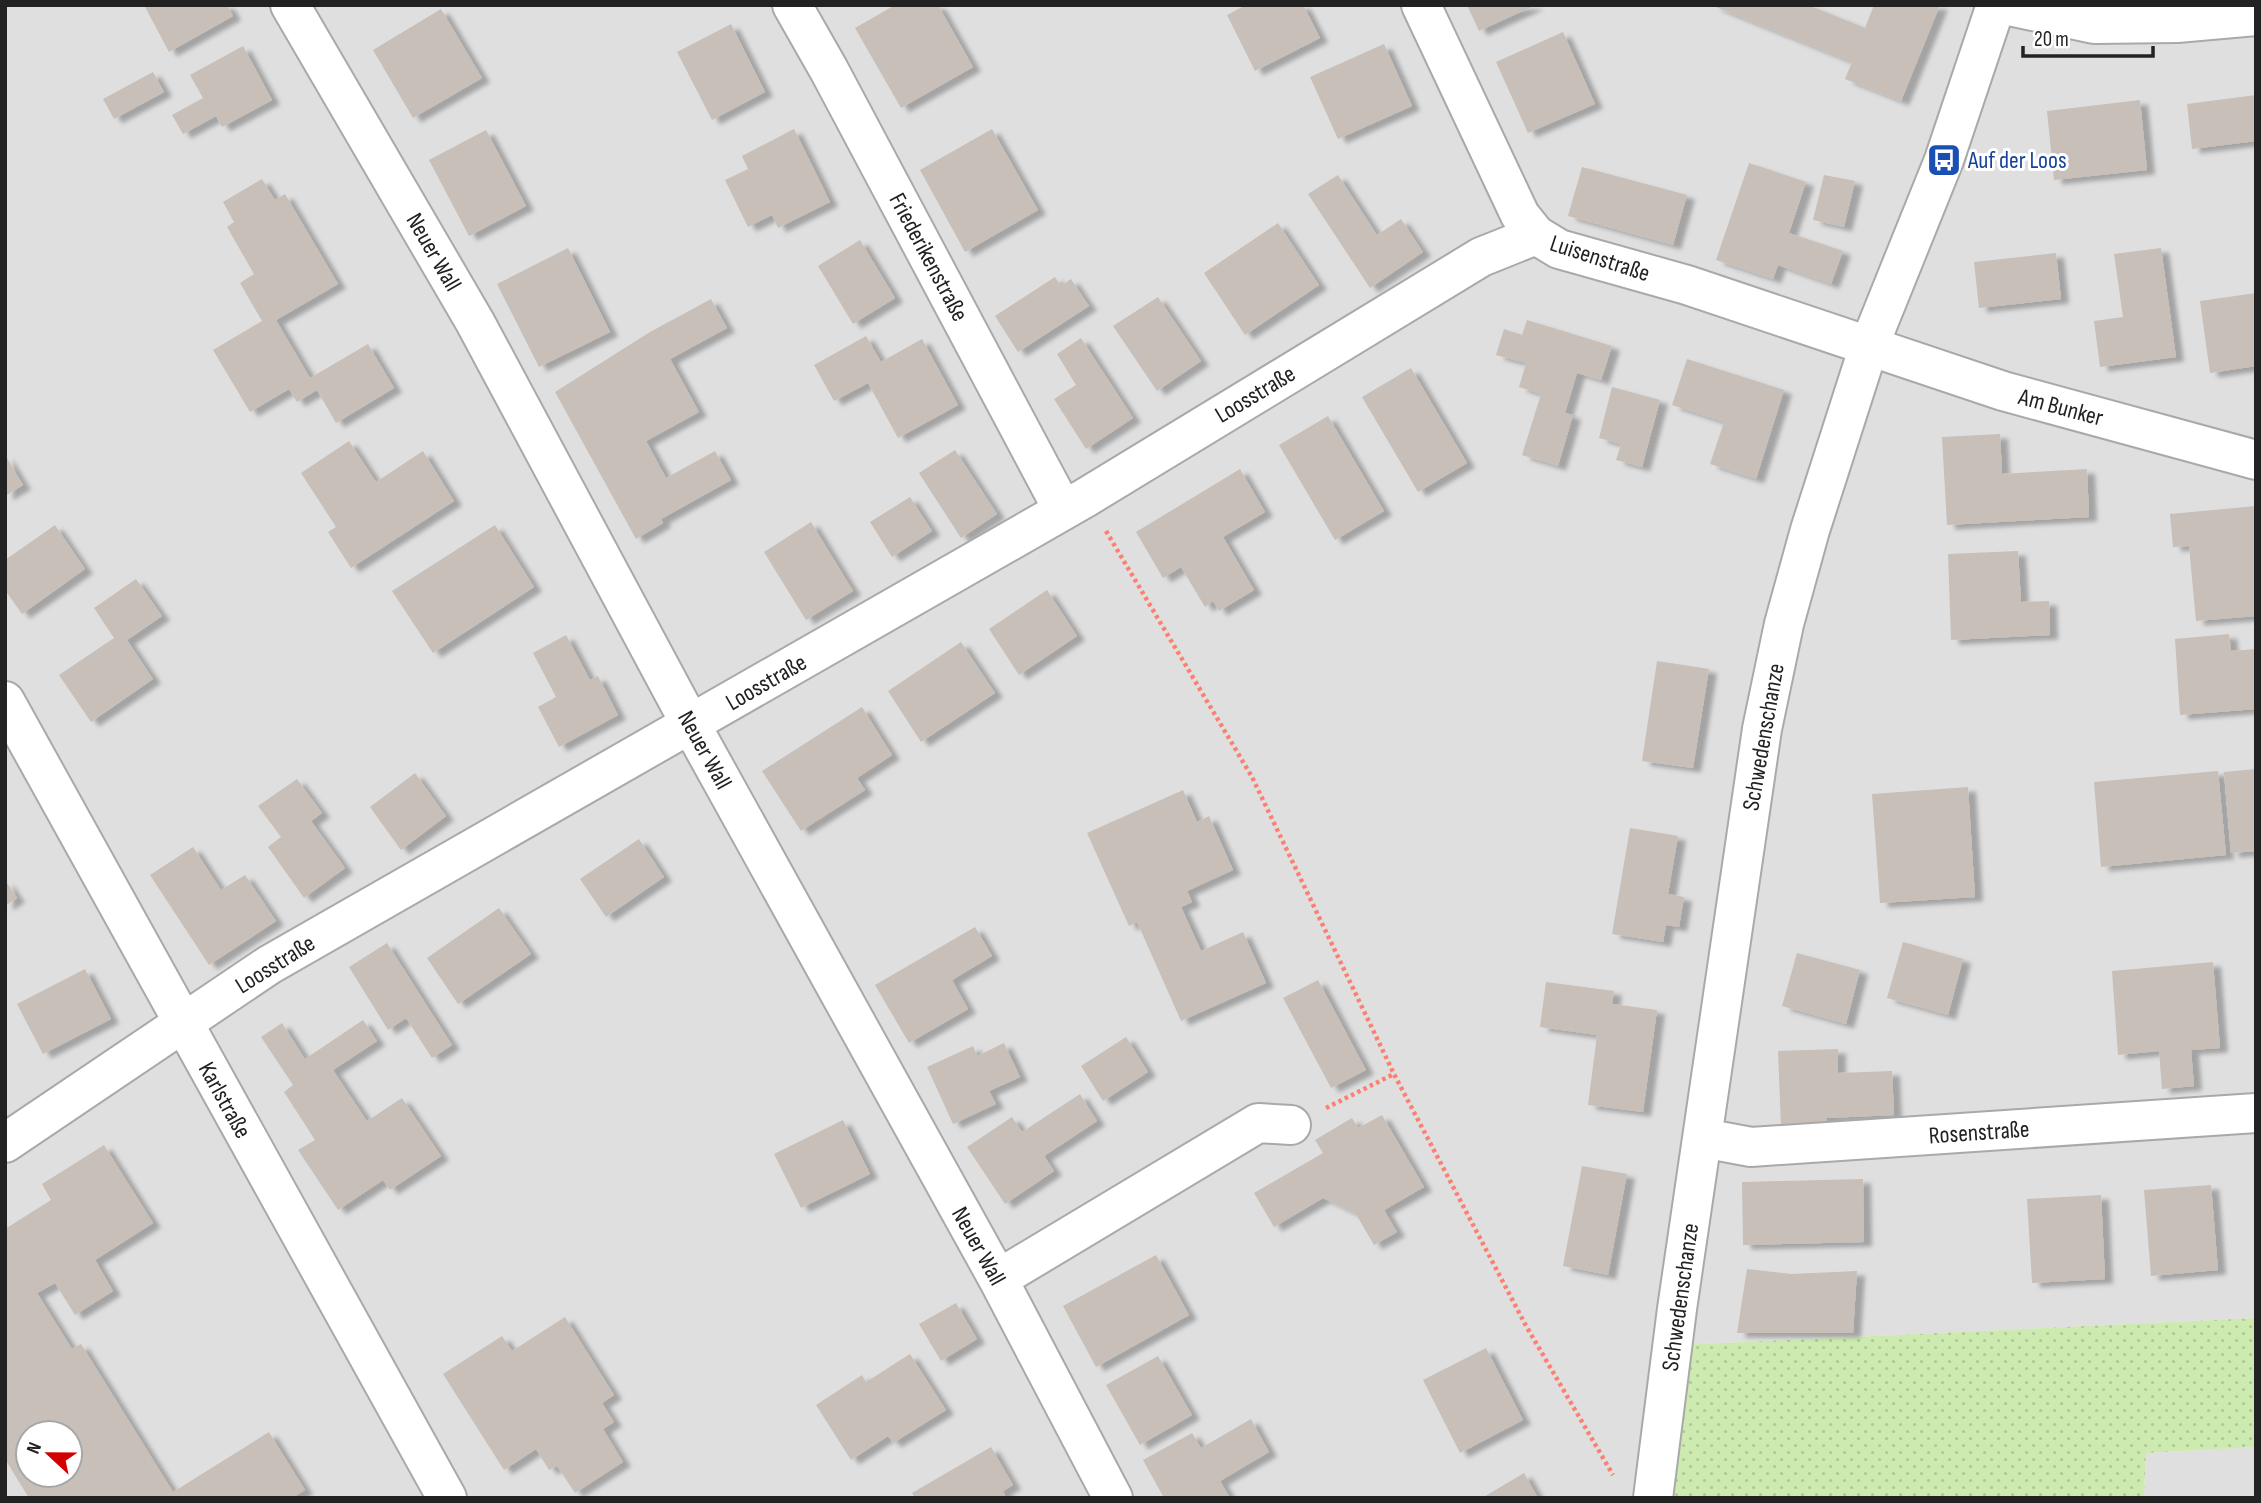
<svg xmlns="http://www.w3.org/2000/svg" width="2261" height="1503" font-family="'Sofia Sans Condensed',sans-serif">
<defs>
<pattern id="grass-dots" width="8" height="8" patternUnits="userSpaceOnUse" patternTransform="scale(1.75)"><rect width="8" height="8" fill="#cdebb0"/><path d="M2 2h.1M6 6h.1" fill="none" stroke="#b0c997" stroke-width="1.8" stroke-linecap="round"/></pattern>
<filter id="shadow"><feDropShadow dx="8" dy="4.5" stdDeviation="2" flood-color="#0004"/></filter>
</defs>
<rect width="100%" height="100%" fill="#f2efe9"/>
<path fill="#e0dfdf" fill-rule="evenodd" d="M5 5H2256V1318L1680 1345 1665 1498H5ZM28 1433H70V1475H28Z
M2256 1447V1498H2144L2146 1453Z"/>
<path fill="url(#grass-dots)" d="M2256 1318V1447L2146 1453 2144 1498H1665L1680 1345Z"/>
<path fill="#c7bfb8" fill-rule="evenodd" filter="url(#shadow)" d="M144 5H227L233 16 169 52Z
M895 5H938L973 67 901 108 855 28Z
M1246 5H1303L1320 38 1255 71 1227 15Z
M1467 5H1536L1479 31Z
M1711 5H1808L1865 28 1874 5H1940L1901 101 1845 79 1852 62Z
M441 9 482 78 413 118 373 50Z
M731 24 765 92 712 120 677 52Z
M1563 32 1595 104 1528 133 1496 62Z
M1384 44 1412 106 1338 139 1310 77Z
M243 46 272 100 222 127 216 116 183 134 172 115 203 98 190 75Z
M153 72 164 92 114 119 103 99Z
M2256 95V141L2192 149 2187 104Z
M2140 100 2147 170 2054 180 2047 111Z
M794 129 830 202 778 228 772 215 748 227 725 180 748 169 742 156Z
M992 129 1038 210 965 252 920 170Z
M486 130 526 206 469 236 429 160Z
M1749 163 1806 182 1789 233 1843 251 1831 284 1778 265 1773 279 1716 260Z
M1582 167 1687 195 1673 245 1568 216Z
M1338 175 1377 235 1401 219 1423 252 1370 288 1308 194Z
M1824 175 1855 181 1844 227 1813 220Z
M262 179 275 200 285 194 338 284 276 320 310 378 368 344 394 388 336 423 317 390 297 402 289 389 250 412 213 350 262 321 240 283 254 274 227 227 234 222 223 202Z
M1278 223 1319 285 1245 335 1204 273Z
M860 240 895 298 853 324 818 266Z
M568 248 610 332 539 367 497 284Z
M2161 248 2176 357 2100 367 2094 321 2123 317 2114 254Z
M2056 253 2061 299 1979 308 1974 262Z
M1055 277 1061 286 1071 279 1089 306 1018 352 995 316Z
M2256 293V366L2210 373 2200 301Z
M1158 297 1201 361 1157 391 1113 326Z
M711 299 727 328 670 359 699 412 646 441 666 478 715 451 731 480 661 519 663 523 636 539 555 392 650 332Z
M1527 320 1612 346 1601 380 1577 373 1565 413 1573 415 1558 466 1522 455 1541 394 1519 387 1526 363 1496 355 1504 329 1522 335Z
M866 336 881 362 922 339 958 405 898 438 868 383 834 401 814 365Z
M1081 338 1133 418 1086 449 1054 399 1076 385 1057 354Z
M1687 359 1784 390 1756 479 1710 464 1724 422 1672 405Z
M1411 368 1467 463 1418 492 1362 397Z
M1612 387 1660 400 1642 467 1616 460 1621 444 1599 438Z
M1328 416 1384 511 1335 540 1279 445Z
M2000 434 2002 474 2087 469 2089 517 1947 525 1942 437Z
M349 441 376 482 423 451 454 501 351 568 328 532 336 527 301 473Z
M955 450 997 514 961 538 919 473Z
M5 455 23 485 5 496Z
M1240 469 1265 512 1223 537 1254 590 1219 611 1213 601 1205 607 1181 567 1163 578 1136 532Z
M910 497 932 531 892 557 870 522Z
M2256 506V616L2196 621 2189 546 2173 547 2170 514Z
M811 522 853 591 806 620 764 552Z
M55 525 85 569 22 614 5 590V560Z
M495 525 534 587 433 653 392 591Z
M2018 551 2021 602 2049 601 2050 635 1951 640 1948 554Z
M136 579 162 616 127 640 153 679 91 722 59 675 114 638 94 608Z
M1047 590 1077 636 1019 675 989 629Z
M2229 634 2231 651 2256 649V709L2180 715 2175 639Z
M566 635 590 680 598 676 618 715 559 747 538 707 556 697 533 653Z
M961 642 995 693 921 742 888 691Z
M1657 661 1709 669 1693 768 1642 761Z
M862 707 892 755 857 778 865 790 801 831 762 771Z
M2256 769V851L2231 853 2224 772Z
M2218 771 2226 855 2101 867 2094 782Z
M415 773 446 816 401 850 370 807Z
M297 779 322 813 311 821 345 868 304 898 268 847 281 837 258 806Z
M1968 787 1975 897 1880 903 1872 794Z
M1183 790 1197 822 1209 816 1233 870 1187 891 1192 902 1181 907 1201 951 1243 932 1266 983 1181 1021 1137 922 1129 926 1087 833Z
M1630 828 1678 836 1668 894 1684 897 1679 927 1666 925 1663 942 1612 934Z
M639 839 664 877 606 917 580 879Z
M193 847 221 890 245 875 276 921 209 965 150 875Z
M5 880 17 898 5 906Z
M499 908 531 954 458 1004 427 958Z
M975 927 992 956 952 980 968 1009 909 1043 875 985Z
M1903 942 1963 959 1948 1015 1887 998Z
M387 943 452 1045 432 1058 406 1018 388 1030 349 967Z
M1797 953 1860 970 1846 1024 1782 1006Z
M2213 962 2220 1048 2191 1050 2194 1086 2162 1089 2159 1051 2118 1055 2112 971Z
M85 969 111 1019 43 1054 17 1004Z
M1318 980 1366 1070 1331 1088 1283 998Z
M1546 982 1614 991 1612 1004 1657 1010 1643 1112 1588 1105 1597 1035 1540 1027Z
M363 1020 377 1041 333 1070 367 1121 402 1098 441 1156 390 1190 383 1180 338 1210 298 1150 315 1140 284 1092 293 1085 261 1037 282 1023 305 1059Z
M1126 1037 1148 1072 1103 1101 1081 1066Z
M1004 1043 1020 1077 989 1091 996 1104 953 1124 927 1067 973 1046 977 1056Z
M1838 1049V1073L1892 1071 1894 1115 1827 1118V1126L1781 1128 1778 1051Z
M1080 1094 1097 1121 1044 1156 1054 1171 1005 1204 967 1147 1012 1117 1022 1132Z
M1382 1115 1424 1187 1384 1210 1397 1232 1374 1245 1356 1214 1323 1198 1274 1227 1254 1193 1323 1153 1315 1140 1352 1118 1358 1128Z
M843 1120 870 1174 801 1208 774 1154Z
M104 1145 153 1223 95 1260 113 1291 75 1315 55 1283 37 1293 72 1349 81 1344 173 1492 269 1432 305 1490 292 1498H29L5 1459V1229L51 1200 42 1184ZM28 1433H70V1475H28Z
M1582 1166 1627 1174 1608 1275 1563 1266Z
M1863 1179 1864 1242 1743 1245 1742 1182Z
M2211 1185 2218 1270 2151 1276 2144 1190Z
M2101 1195 2105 1279 2032 1283 2027 1199Z
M1156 1255 1189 1315 1096 1367 1063 1306Z
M1747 1269 1791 1274 1857 1271 1853 1333H1737Z
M956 1303 977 1339 941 1361 919 1324Z
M565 1317 614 1395 602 1403 614 1422 603 1429 623 1462 575 1493 557 1466 549 1470 536 1449 504 1470 443 1374 502 1336 512 1351Z
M1486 1348 1523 1420 1460 1453 1423 1380Z
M910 1354 946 1410 893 1443 888 1436 851 1460 816 1405 862 1375 866 1382Z
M1158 1356 1192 1415 1140 1445 1106 1385Z
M1251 1419 1269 1452 1220 1481 1230 1498H1164L1143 1460 1192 1433 1201 1448Z
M991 1447 1013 1485 1003 1491 1006 1498H915L912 1493Z
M1524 1473 1538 1498H1482Z"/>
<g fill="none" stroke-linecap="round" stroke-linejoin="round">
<g stroke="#a9a9a9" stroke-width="42">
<path id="minor" d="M290 5 475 322 691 725 998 1279 1113 1498
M792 5 829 70 1063 510
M1421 5 1520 215 1536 235 1559 249 1687 285 2003 391 2256 460
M2004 5 2094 24 2177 23 2256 16
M5 701 447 1498
M1703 1138 1751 1147 2256 1113
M5 1143 269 965 1085 498 1481 257 1536 235
M998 1279 1258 1123 1291 1125
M1653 1498 1677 1309 1762 729 1784 624 1810 530 1869 346 1944 160 1996 5"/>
</g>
<path stroke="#fa8072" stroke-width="4.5" stroke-dasharray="3.5 3.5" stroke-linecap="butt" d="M1106 531 1252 777 1394 1074 1525 1324 1613 1475
M1326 1108 1394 1074"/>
<use href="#minor" stroke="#fff" stroke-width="38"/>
</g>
<defs>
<g id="bus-square" transform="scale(1.75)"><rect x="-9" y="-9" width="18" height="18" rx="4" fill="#1a4fb4" stroke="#fff"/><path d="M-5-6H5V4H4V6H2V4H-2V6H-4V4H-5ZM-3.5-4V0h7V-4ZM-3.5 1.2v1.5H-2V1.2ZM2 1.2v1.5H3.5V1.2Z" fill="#fff"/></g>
</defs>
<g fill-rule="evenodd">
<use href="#bus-square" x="1944" y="160"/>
</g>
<g text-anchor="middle" stroke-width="6" stroke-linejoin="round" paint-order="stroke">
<g font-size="24" fill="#164399" stroke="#fff" text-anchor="start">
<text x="1968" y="168">Auf der Loos</text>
</g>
<g font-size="24" fill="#222" stroke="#fff">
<text transform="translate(434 252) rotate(60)" y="8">Neuer Wall</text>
<text transform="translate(929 257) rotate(62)" y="8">Friederikenstraße</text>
<text transform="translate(1600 258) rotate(18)" y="8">Luisenstraße</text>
<text transform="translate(1255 394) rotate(-31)" y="8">Loosstraße</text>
<text transform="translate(2061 407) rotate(15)" y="8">Am Bunker</text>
<text transform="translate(766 682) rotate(-30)" y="8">Loosstraße</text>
<text transform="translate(1763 737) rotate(-80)" y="8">Schwedenschanze</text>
<text transform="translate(705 750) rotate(61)" y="8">Neuer Wall</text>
<text transform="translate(275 964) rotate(-32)" y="8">Loosstraße</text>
<text transform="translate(225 1100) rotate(61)" y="8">Karlstraße</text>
<text transform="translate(1979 1132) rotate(-4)" y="8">Rosenstraße</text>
<text transform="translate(979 1246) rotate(61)" y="8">Neuer Wall</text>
<text transform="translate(1680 1297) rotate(-82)" y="8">Schwedenschanze</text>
</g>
</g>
<rect width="2261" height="1503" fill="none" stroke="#222222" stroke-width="14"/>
<g transform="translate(49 1454) rotate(292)"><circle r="33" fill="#ffffff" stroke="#a7a7a7" stroke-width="2"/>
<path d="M0-5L12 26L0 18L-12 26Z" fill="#d40000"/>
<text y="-10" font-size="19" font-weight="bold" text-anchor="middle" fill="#222222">N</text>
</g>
<path d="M2023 46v10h130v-10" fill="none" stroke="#222222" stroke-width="3.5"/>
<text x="2034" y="46" font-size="21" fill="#222222" stroke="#ffffff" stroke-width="5" paint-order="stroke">20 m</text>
</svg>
